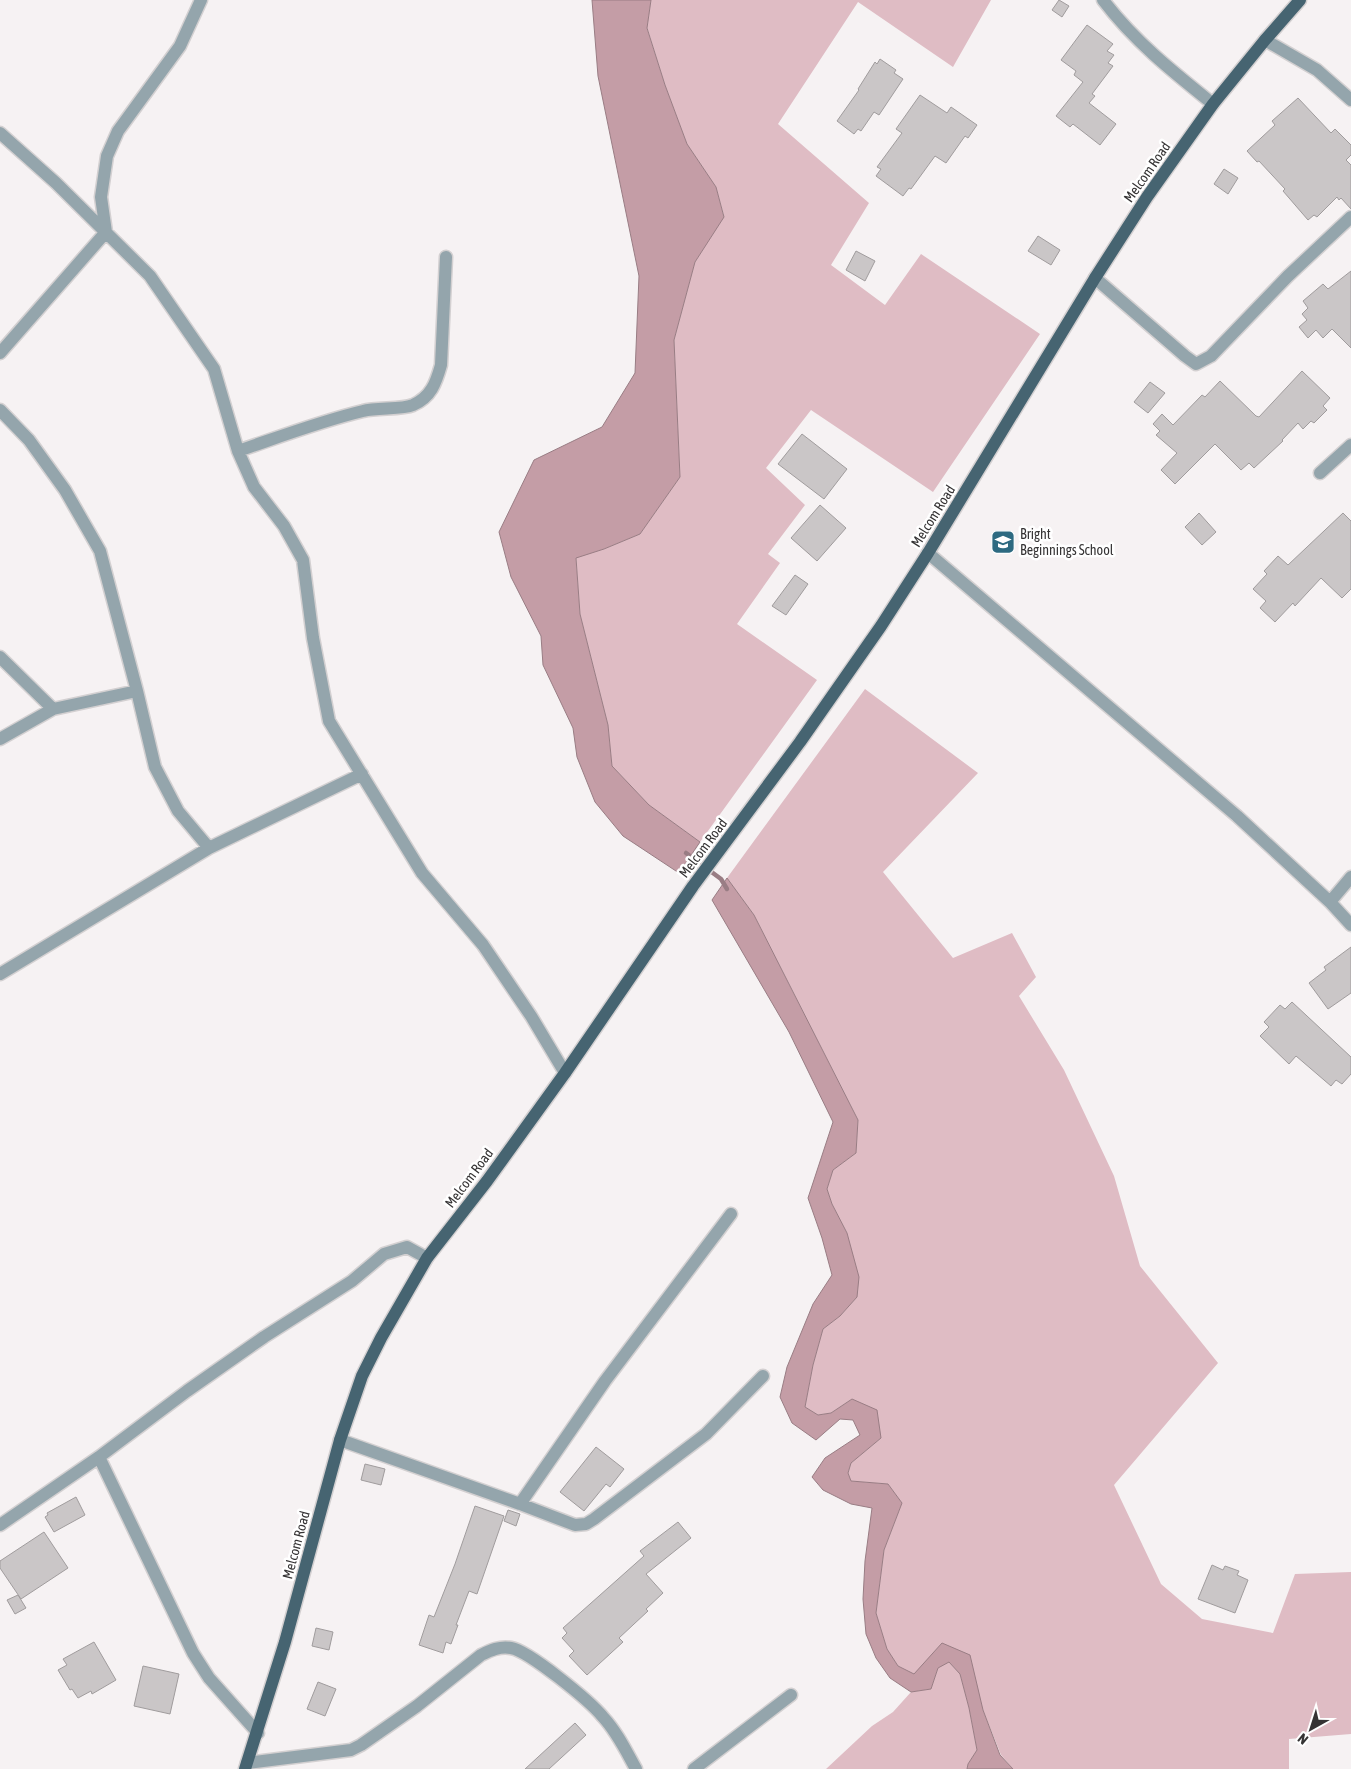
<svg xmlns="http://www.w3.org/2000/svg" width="1351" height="1769" font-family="'Asap Condensed',sans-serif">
<rect width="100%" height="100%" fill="#f6f2f3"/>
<path fill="#dfbcc4" d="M651 0H991L953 67 858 2 778 124 869 203 831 265 885 305 921 254 1040 334 933 492 811 410 766 468 805 505 768 554 780 563 737 624 817 680 700 842 649 805 612 766 608 725 580 614 576 557 604 549 640 534 680 477 674 340 695 262 724 216 716 187 687 144 665 85 647 27Z
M865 689 978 773 883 872 953 958 1012 933 1036 977 1019 996 1064 1070 1114 1176 1140 1266 1218 1363 1114 1485 1161 1584 1202 1619 1273 1633 1295 1574 1351 1572V1734L1289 1739V1769H1013L1001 1755 983 1710 942 1643 915 1675 898 1666 887 1649 876 1613 884 1550 902 1503 888 1484 851 1481 848 1473 851 1463 881 1438 852 1399 831 1413 818 1415 805 1407 813 1365 823 1329 840 1316 857 1297 847 1233 832 1204 827 1189 833 1170 856 1153 858 1120 754 915 727 878Z
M948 1661 960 1674 969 1708 977 1750 968 1764 967 1769H826L872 1726 893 1712 911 1692 931 1689 938 1668Z"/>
<path fill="#c49da6" stroke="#997d84" d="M592 0H651L647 28 665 85 687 144 716 187 724 217 695 262 674 340 680 477 640 534 604 549 576 558 580 614 608 725 612 766 649 805 700 842 679 873 623 836 595 802 577 757 573 728 543 665 541 636 511 577 499 532 534 460 602 427 635 373 639 276 598 76Z
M727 878 754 915 858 1120 856 1153 833 1170 827 1189 832 1204 847 1233 859 1277 857 1297 840 1316 823 1329 813 1365 805 1407 818 1415 831 1413 852 1399 877 1410 881 1438 851 1463 848 1473 851 1481 888 1484 902 1503 884 1550 876 1613 887 1649 898 1666 914 1674 942 1643 970 1655 983 1710 1000 1755 1013 1769H967L968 1764 977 1750 969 1708 960 1674 949 1662 938 1668 931 1689 911 1692 890 1678 876 1658 866 1634 863 1599 865 1561 872 1508 851 1504 823 1490 812 1477 825 1458 860 1435 853 1420 840 1419 816 1440 792 1423 780 1397 787 1367 813 1304 832 1275 822 1238 808 1198 833 1122 789 1032 712 900Z"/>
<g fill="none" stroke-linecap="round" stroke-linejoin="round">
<path stroke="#997d84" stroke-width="4.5" d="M686 853 721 879 727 889"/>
</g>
<path fill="#cac6c7" stroke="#a09c9d" d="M1059 0 1069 6 1062 17 1052 10Z
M1087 25 1113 44 1107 51 1114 55 1108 63 1113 66 1092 94 1095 96 1089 103 1116 124 1100 145 1073 124 1070 127 1056 116 1083 82 1074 75 1076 71 1061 60Z
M880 59 896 70 894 73 903 79 879 115 874 112 861 131 858 129 854 134 837 121 859 90 858 89 875 62 877 64Z
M920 95 947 113 951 107 977 125 968 138 965 136 946 163 935 156 911 189 909 188 903 196 876 176 881 169 877 167 902 133 896 129Z
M1298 98 1331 133 1335 129 1351 145V155L1346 160 1351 165V209L1341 198 1339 200 1337 197 1317 217 1314 215 1308 220 1283 191 1285 189 1259 161 1257 162 1247 151 1275 125 1272 121Z
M1224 169 1238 178 1228 194 1214 184Z
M1038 236 1060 250 1051 265 1028 251Z
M856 251 875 261 865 281 846 270Z
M1351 271V348L1332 329 1323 338 1316 330 1308 338 1299 327 1307 320 1302 314 1308 308 1303 301 1323 284 1328 289Z
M1302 371 1330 398 1323 406 1327 410 1314 423 1311 421 1303 429 1298 423 1282 440 1283 441 1254 468 1249 463 1241 470 1215 444 1175 484 1161 470 1177 453 1156 435 1160 431 1153 424 1162 414 1173 425 1202 395 1205 397 1220 381 1256 416 1259 417Z
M1150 382 1165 393 1148 413 1134 402Z
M802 434 847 469 824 499 778 464Z
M820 505 846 528 817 561 791 538Z
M1199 513 1216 532 1202 545 1185 527Z
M1343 513 1351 521V589L1342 598 1321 578 1295 606 1293 603 1275 622 1260 608 1266 601 1253 589 1267 574 1264 571 1278 556 1288 565Z
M795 575 808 584 786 615 772 606Z
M1351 947V993L1328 1009 1309 983 1326 970 1324 967Z
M1292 1002 1351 1057V1074L1342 1084 1336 1080 1331 1086 1296 1056 1289 1064 1260 1036 1269 1027 1264 1022 1280 1005 1285 1009Z
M596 1447 624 1469 610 1487 606 1484 584 1511 560 1492Z
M365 1464 385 1469 381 1485 361 1480Z
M76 1497 85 1515 54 1532 45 1517 48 1515 47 1513Z
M475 1506 504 1516 477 1594 469 1591 456 1625H458L451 1644 446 1642 443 1653 419 1645 429 1615 434 1617 455 1564Z
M508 1510 520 1514 516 1526 504 1521Z
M678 1522 691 1538 646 1574 663 1593 646 1609 648 1611 619 1638 623 1642 587 1675 569 1656 574 1651 562 1638 567 1633 563 1628 644 1556 640 1551Z
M44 1532 68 1568 21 1599 0 1568V1561Z
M1212 1565 1223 1570 1225 1566 1239 1571 1237 1575 1248 1580 1235 1613 1198 1599Z
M18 1595 26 1608 15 1614 7 1600Z
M316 1628 333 1632 329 1650 312 1646Z
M94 1642 116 1680 92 1694 91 1691 78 1698 72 1689 70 1690 58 1670 67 1665 63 1659Z
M143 1666 179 1674 170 1714 134 1706Z
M318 1682 336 1689 325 1716 307 1709Z
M575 1723 586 1735 549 1769H525Z"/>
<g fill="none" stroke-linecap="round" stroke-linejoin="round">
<g stroke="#d3d0d1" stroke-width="15">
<path id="minor" d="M1103 0C1134 41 1173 72 1213 104
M1265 40 1317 70 1351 100
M0 133 56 183 150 276 214 369 238 451 254 487 284 526 303 560 313 638 329 721 422 873 483 945 531 1016 565 1073
M1095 278 1185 356 1196 364 1211 356 1288 276 1351 217
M0 353 106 232 101 197 107 156 118 131 180 46 201 0
M0 410 29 440 65 490 100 551 137 691 155 767 178 811 209 848
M238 451C279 437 321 421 363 411 377 407 401 410 413 405 431 397 436 383 441 365L446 257
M1320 473 1351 445
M928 553 1237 816 1330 902 1351 925
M0 657 53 709
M0 739 53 709 137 691
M1330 902 1351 877
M0 974 209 848 362 774
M340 1440 520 1504 575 1525 586 1524 594 1519 706 1434 763 1376
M99 1457 193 1653 209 1678 258 1733
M520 1504 605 1381 731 1214
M0 1525 99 1457 187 1391 264 1337 352 1281 384 1254 407 1247 427 1258
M247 1763 351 1750 361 1745 417 1706 481 1655C491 1650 500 1646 511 1648 529 1651 590 1701 603 1717 617 1732 626 1751 636 1769
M694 1769 791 1695"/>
</g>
<g stroke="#d3d0d1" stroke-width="15">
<path id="major" d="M245 1769 285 1642 340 1440 362 1376 381 1338 427 1258 487 1181 565 1073 693 886 800 742 881 626 928 553 1095 278 1147 197 1213 104 1265 40 1300 0"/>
</g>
<use href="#minor" stroke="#94a5ac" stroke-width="12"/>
<use href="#major" stroke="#466471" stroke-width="12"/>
</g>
<defs>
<g id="school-square" transform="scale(1.25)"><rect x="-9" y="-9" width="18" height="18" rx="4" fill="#2d6a81" stroke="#fff"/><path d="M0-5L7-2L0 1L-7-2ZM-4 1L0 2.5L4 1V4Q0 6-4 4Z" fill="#fff"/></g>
</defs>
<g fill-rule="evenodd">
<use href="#school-square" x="1003" y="542"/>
</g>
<g text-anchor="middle" stroke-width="5" stroke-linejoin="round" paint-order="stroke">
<g font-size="14" fill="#353334" stroke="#fff">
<text transform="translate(1147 172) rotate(-55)" y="5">Melcom Road</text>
<text transform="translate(933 516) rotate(-58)" y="5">Melcom Road</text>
<text transform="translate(703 848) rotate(-53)" y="5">Melcom Road</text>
<text transform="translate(469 1178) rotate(-53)" y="5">Melcom Road</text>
<text transform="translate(296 1545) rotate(-75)" y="5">Melcom Road</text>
</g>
<g font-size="14" fill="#353334" stroke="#fff" text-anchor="start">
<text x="1020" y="539">Bright<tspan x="1020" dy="16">Beginnings School</tspan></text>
</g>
</g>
<g transform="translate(1311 1729) rotate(219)" stroke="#ffffff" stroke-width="4" paint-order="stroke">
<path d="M0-4L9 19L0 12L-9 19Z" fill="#353334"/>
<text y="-8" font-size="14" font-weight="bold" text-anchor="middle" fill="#353334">N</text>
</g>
</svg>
